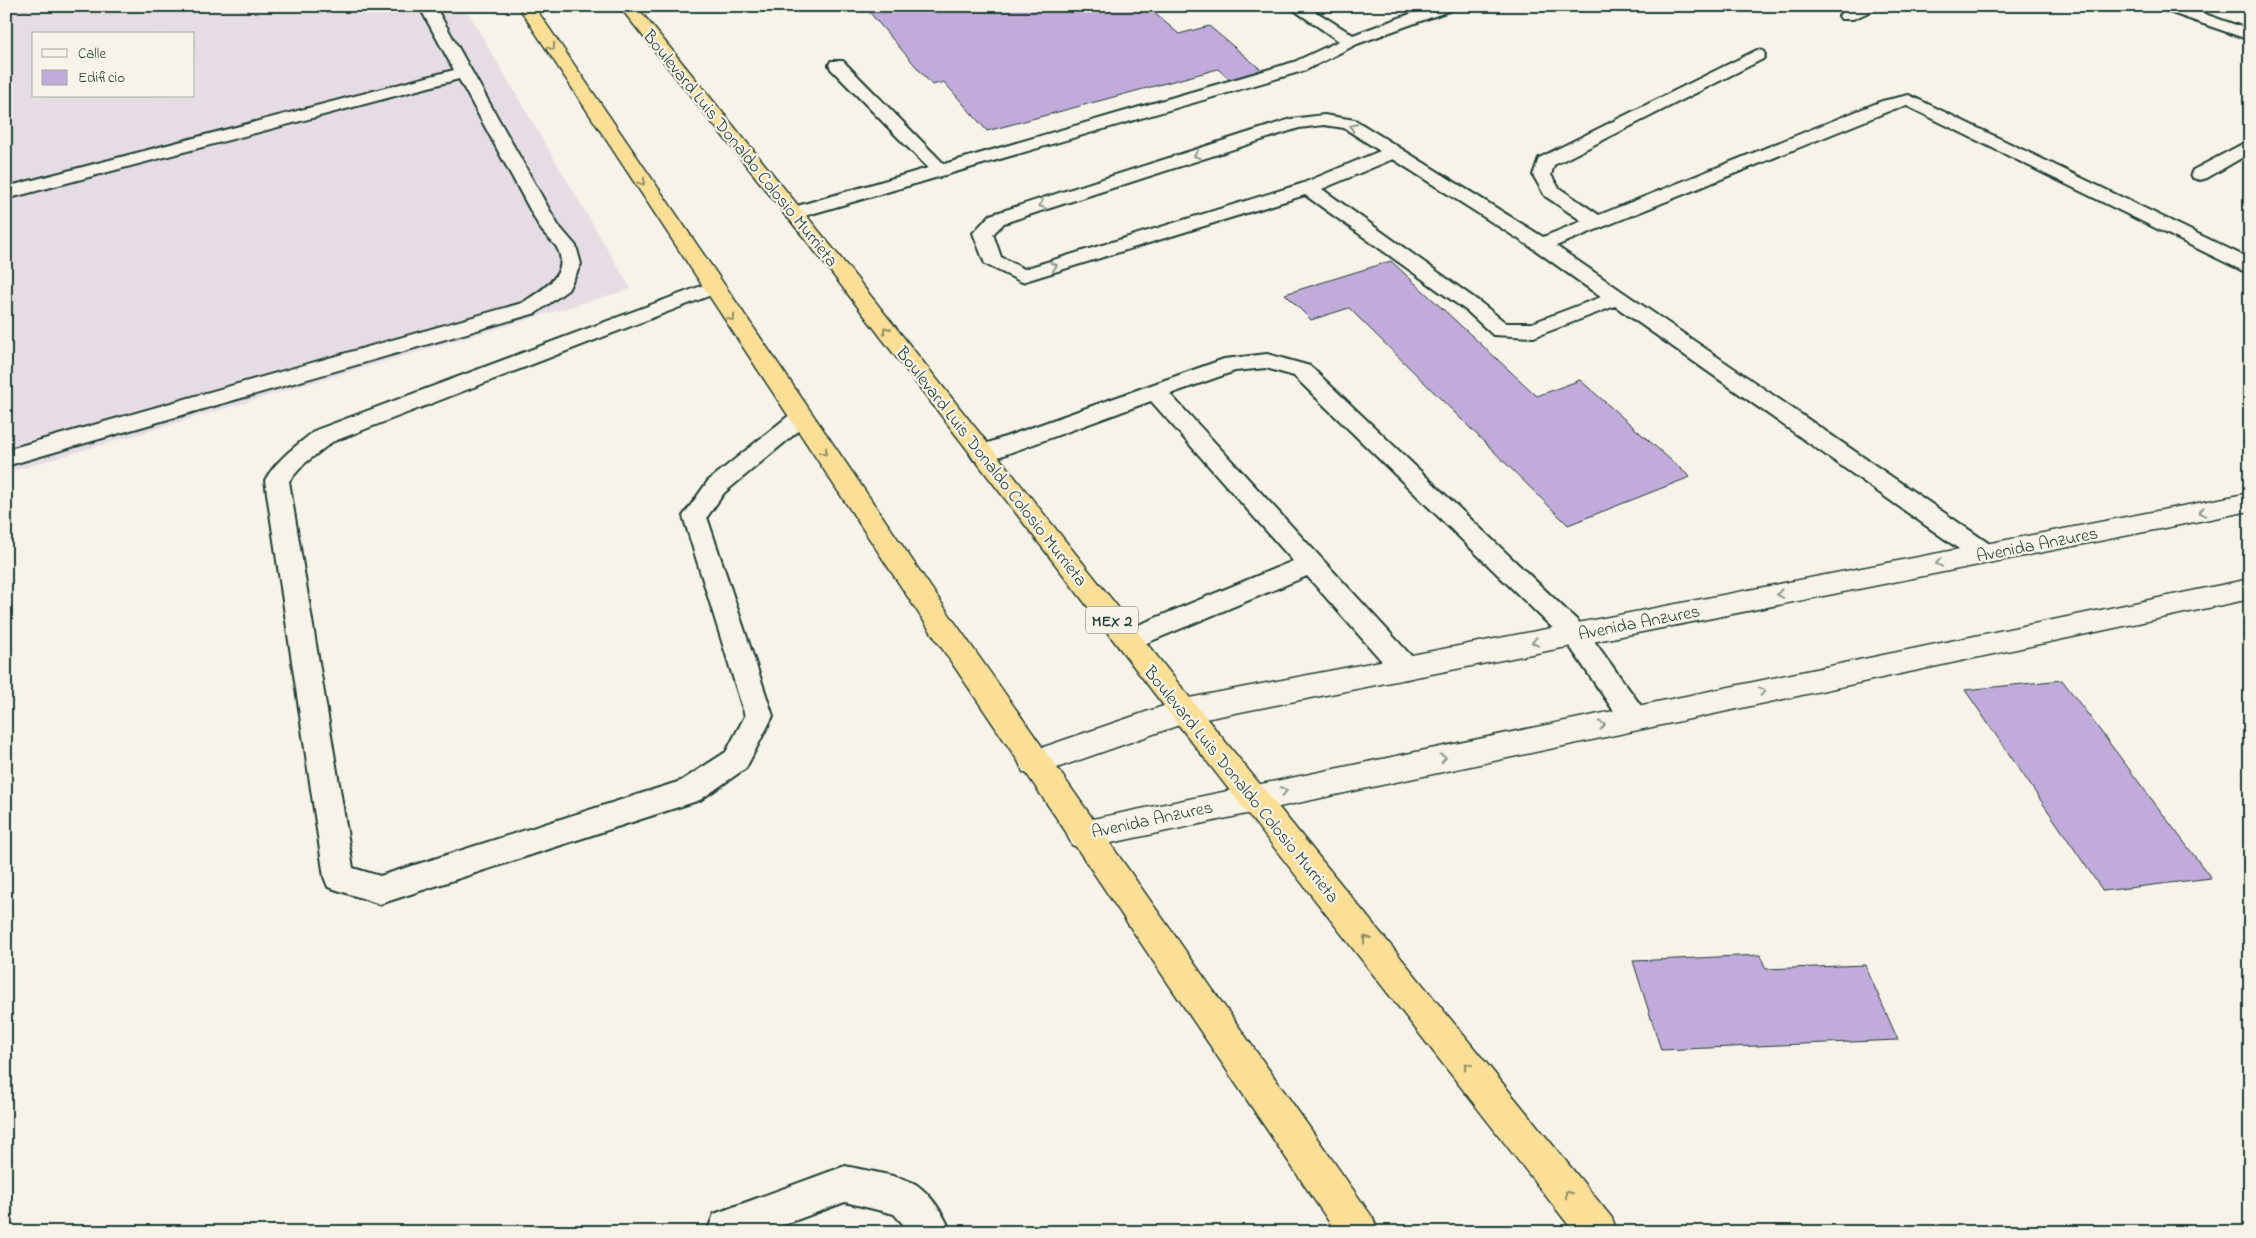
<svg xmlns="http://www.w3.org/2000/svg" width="2256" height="1238" font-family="'Indie Flower',sans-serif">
<rect width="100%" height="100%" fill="#f7f3e8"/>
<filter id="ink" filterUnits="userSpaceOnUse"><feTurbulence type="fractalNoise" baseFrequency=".02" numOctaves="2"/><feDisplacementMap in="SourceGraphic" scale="10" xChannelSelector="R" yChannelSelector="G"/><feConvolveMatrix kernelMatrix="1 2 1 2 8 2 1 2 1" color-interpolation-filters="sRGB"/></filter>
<g filter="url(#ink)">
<path fill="#e6dde4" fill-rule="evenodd" d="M6 6H464L631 289 6 473ZM34 34H194V96H34Z"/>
<path fill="#c0abdb" stroke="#1f3d34" d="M864 6H1146L1179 34 1209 26 1264 72 1231 81 1218 69 987 131 944 82 932 85Z
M1391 261 1537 396 1580 380 1690 477 1568 525 1349 308 1311 320 1285 294Z
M2062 680 2211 878 2103 891 1965 690Z
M1760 955 1766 969 1865 965 1898 1040 1661 1050 1633 961Z"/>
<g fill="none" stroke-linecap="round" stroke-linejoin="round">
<g stroke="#1f3d34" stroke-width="4">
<path id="service" d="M419 6H435L558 225 576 246 581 264 568 290 536 313 6 466V450L522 303C540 291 573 274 556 246 551 240 545 235 540 228L459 79 6 199V187L454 70Z
M1288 6H1307L1353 35 1432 6H1456L1454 9 1357 44 1306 70 801 217 794 219 787 217 784 213 787 209 928 168 831 69 829 65 831 61H843L944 164 1294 62 1339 41Z
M1856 6H1878L1876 9 1853 19H1841L1839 16 1841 13Z
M2158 6H2182L2250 30V40L2160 9Z
M1757 50 1763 51 1765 55 1763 59 1554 165 1551 175 1559 188 1599 215 1882 101 1909 95 2250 259V273L2243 271 1907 106 1894 109 1556 246 1994 547 1998 554 1994 561 1985 563 1976 561 1615 306 1534 337 1493 335 1467 311 1305 195 1022 282 985 264 973 233 990 215 1291 119 1324 115 1355 120 1543 237 1582 221 1545 196 1533 175 1539 158ZM1324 125 1344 128 1380 151 1301 184 1024 269 1001 257 993 234 1004 223 1299 128ZM1393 159 1534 249 1601 297 1532 323H1506L1481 303 1322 189Z
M2250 140V153L2207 178 2200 180 2193 178 2191 174 2193 170Z
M712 282 719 284 722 288 719 292 332 442 304 464 289 481 353 868 380 876 681 781 726 752 745 716 683 516 708 481 792 413 800 410 808 413 811 418 808 423 724 493 707 517 773 716 746 768 700 800 380 904 328 887 324 877 265 480C277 459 297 445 316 430Z
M1267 354 1310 366 1584 627 1644 710 1648 718 1644 726 1634 729 1624 726 1566 641 1294 376 1266 368 1235 371 1170 394 1415 660 1419 668 1415 676 1405 679 1395 676 1307 576 1137 647 1128 650 1119 647 1115 640 1119 633 1293 561 1151 401 990 460 982 462 974 460 970 454 974 448 1224 359Z
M845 1166C863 1170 903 1176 917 1185 932 1196 944 1215 951 1232H910L894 1214 845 1202 764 1232H707L714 1214Z"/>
</g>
<g stroke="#1f3d34" stroke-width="3">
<path id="tertiary" d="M2250 493V511L1185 723 1034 776 1023 772 1019 763 1023 754 1184 699Z
M2250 579V599L1083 849 1072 845 1067 835 1072 825 1083 821Z"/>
</g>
<g stroke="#1f3d34" stroke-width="3">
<path id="trunk" d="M518 6H534L949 614 1373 1218 1378 1232H1336L929 629Z
M619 6H636L835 251 1194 703 1612 1218 1617 1232H1574L1174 719 821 259Z"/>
</g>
<use href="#service" fill="#f7f3e8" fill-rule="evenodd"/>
<use href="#tertiary" fill="#f7f3e8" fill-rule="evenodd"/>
<use href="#trunk" fill="#fbdf96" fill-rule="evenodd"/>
</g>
<defs><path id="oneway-chevron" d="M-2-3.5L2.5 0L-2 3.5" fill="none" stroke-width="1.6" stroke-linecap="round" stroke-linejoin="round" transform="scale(1.25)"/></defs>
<g stroke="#8d8e65">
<use href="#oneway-chevron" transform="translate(552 47) rotate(56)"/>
<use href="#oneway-chevron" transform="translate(642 182) rotate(56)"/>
<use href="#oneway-chevron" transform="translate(732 318) rotate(56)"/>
<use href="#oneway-chevron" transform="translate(886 330) rotate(-128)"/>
<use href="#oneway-chevron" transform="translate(824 452) rotate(56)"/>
<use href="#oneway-chevron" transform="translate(1366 939) rotate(-128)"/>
<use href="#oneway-chevron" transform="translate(1467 1066) rotate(-128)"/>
<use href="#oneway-chevron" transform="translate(1568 1194) rotate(-128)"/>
</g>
<g stroke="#8b988e">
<use href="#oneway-chevron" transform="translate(1353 127) rotate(-154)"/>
<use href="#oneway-chevron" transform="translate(1197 155) rotate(162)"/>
<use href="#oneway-chevron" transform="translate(1042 205) rotate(162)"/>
<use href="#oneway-chevron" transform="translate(1054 266) rotate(-17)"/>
<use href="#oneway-chevron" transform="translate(2202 512) rotate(169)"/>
<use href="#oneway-chevron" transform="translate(1939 563) rotate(169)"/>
<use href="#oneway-chevron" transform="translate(1780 594) rotate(169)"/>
<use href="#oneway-chevron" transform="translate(1535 642) rotate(169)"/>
<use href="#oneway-chevron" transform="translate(1762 691) rotate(-12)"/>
<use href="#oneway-chevron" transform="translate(1602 725) rotate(-12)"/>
<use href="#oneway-chevron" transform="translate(1443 758) rotate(-12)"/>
<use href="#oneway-chevron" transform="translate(1284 791) rotate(-12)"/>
</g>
</g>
<g text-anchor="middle" stroke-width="4.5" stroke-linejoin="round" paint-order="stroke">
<rect fill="#f7f3e8" stroke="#60746a" stroke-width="1" x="1086" y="606.5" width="52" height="27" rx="4"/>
<g font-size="16" font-weight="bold" fill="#1f3d34">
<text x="1112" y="626">MEX 2</text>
</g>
<g font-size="18" fill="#1f3d34" stroke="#f7f3e8">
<text transform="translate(741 148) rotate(51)" y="6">Boulevard Luis Donaldo Colosio Murrieta</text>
<text transform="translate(992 466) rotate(52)" y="6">Boulevard Luis Donaldo Colosio Murrieta</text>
<text transform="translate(2037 544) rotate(-11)" y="6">Avenida Anzures</text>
<text transform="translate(1639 622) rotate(-11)" y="6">Avenida Anzures</text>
<text transform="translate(1242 784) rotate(51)" y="6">Boulevard Luis Donaldo Colosio Murrieta</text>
<text transform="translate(1152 819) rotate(-12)" y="6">Avenida Anzures</text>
</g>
</g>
<rect width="2256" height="1238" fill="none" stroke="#f7f3e8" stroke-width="25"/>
<rect x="12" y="12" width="2231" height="1213" fill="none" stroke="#1f3d34" stroke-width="2" filter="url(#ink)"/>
<rect x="32" y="32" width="162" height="65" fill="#f7f3e8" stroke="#a1aaa0"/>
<rect x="42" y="49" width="25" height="8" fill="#f7f3e8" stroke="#a1aaa0"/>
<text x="78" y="58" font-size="15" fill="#1f3d34">Calle</text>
<rect x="42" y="70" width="25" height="15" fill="#c0abdb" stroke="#a1aaa0"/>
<text x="78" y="82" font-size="15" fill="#1f3d34">Edificio</text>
</svg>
